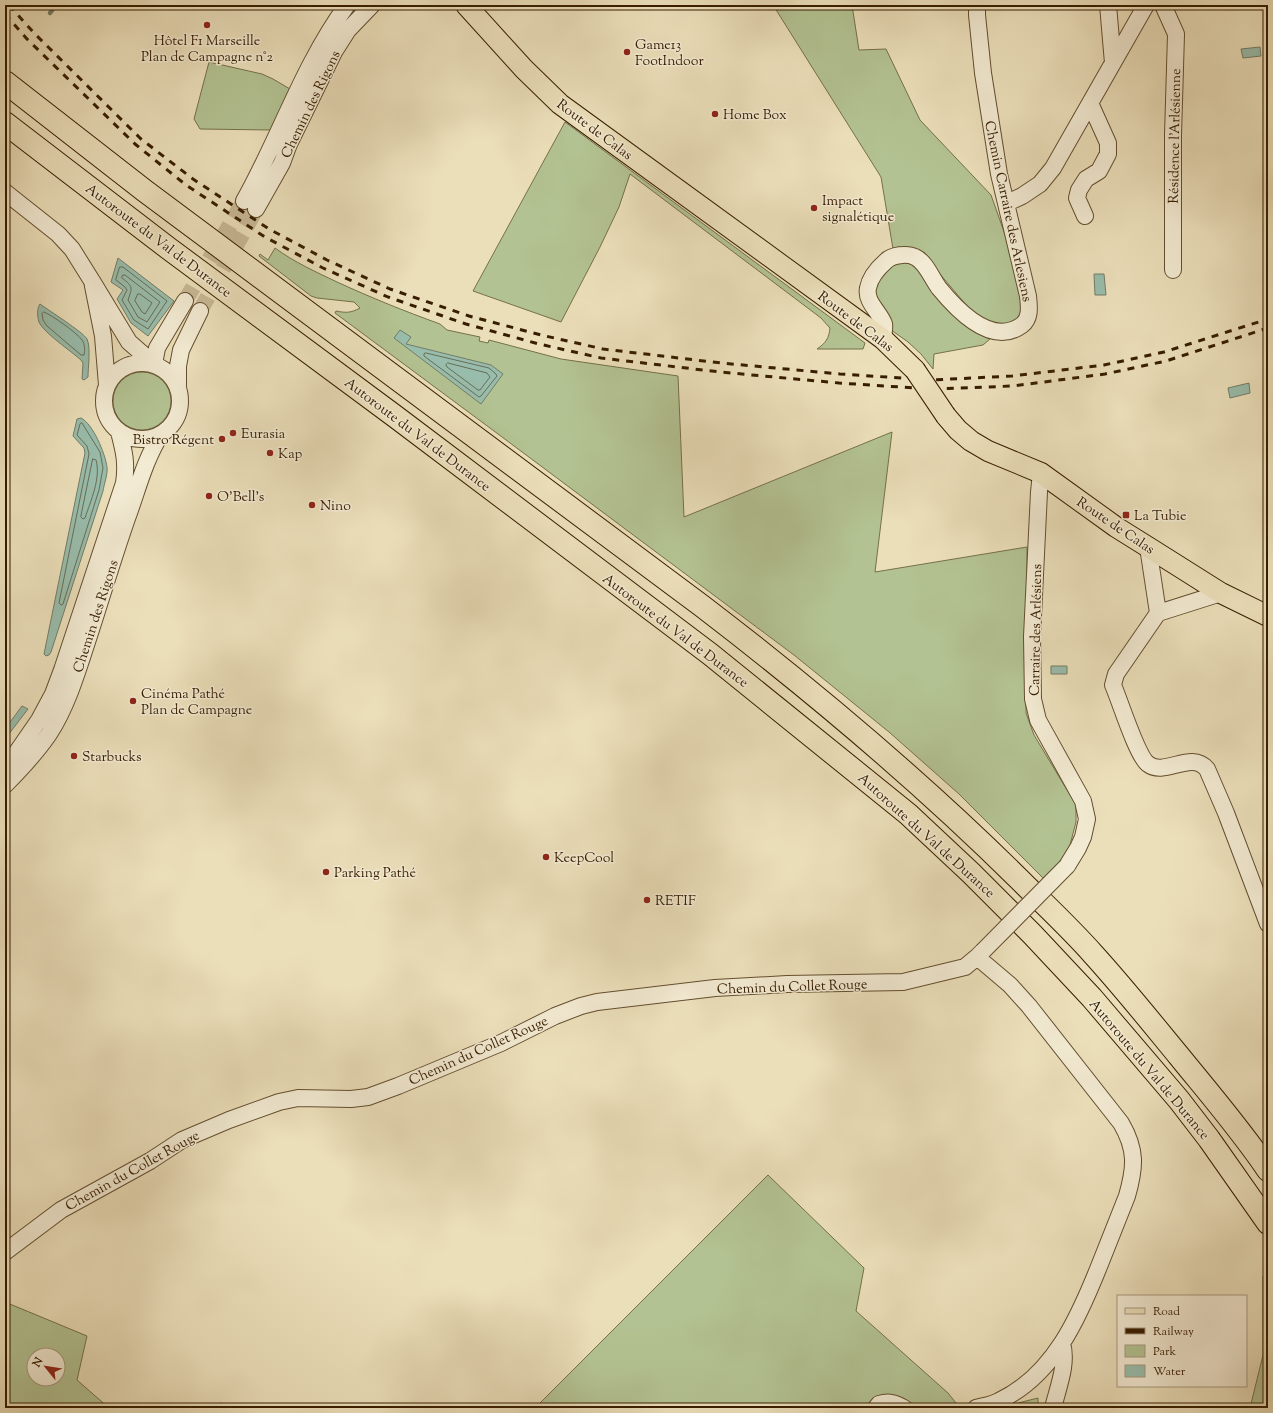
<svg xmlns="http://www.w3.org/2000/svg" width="1273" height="1413" font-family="'Sorts Mill Goudy',serif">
<rect width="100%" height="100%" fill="#ebdfba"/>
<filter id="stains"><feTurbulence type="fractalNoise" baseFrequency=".005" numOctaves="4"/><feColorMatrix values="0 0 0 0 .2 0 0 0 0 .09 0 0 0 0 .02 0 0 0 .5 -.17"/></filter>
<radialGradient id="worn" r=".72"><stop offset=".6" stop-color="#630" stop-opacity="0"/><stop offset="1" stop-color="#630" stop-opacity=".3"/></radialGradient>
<path fill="#b3c292" stroke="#757049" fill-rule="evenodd" d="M773 5H852L859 50 886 49 920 120 991 195 1019 274 1024 306 1021 316 1012 323 1003 324 986 322 974 314 927 259 893 249 881 177Z
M209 62 262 74 273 79 290 89 271 130 200 129 194 119Z
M565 122 865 343 863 349H817C826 343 829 338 830 328L821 318 630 174 619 207 600 247 561 322 473 291Z
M275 248C294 262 316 272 337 282 372 298 404 311 440 324L447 330 480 337 479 341 488 343 489 340 561 359 678 376 684 517 892 432 875 572 1027 547 1026 713 1034 735 1076 805V822L1070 845 1060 862 1043 878 959 794 889 732 794 655 494 431 335 313 336 311C346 313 351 313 360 308L354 302 317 298 311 296 259 256 260 254 268 260Z
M901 261 913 265 923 275 950 308 973 331 990 339 983 345 934 354 933 369 921 354 908 342 887 327 876 296 874 283 879 272Z
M113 401a29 29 0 1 1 58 0a29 29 0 1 1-58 0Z
M768 1175 864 1268 856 1311 948 1393 960 1408H535Z
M1263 1276 1268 1282V1408H1250L1263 1355Z
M5 1302 87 1336 77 1380 109 1408H5ZM34 1355H58V1379H34Z
M1038 1398V1408H998Z
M220 1403 242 1408H216Z"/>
<path fill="#99bdac" stroke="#727d67" d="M1260 47 1261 56 1243 58 1241 49Z
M118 258 174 301 148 336 131 323 117 299 123 290 111 282Z
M1094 274H1104L1106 295H1095Z
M40 304C48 310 83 332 87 339 91 347 88 368 88 377L84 380 82 379 83 363 81 360C71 351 44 333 39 322 37 316 37 308 40 304Z
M400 330 411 337 406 344 491 365 503 374 481 404 394 338Z
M1249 383 1250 393 1230 398 1228 388Z
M81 418C93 424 105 453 107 467 108 474 104 484 103 491L51 652 49 655 46 656 44 654 85 453 84 448 73 436 77 419Z
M1051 666H1067V674H1051Z
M22 706 28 709 5 739V729Z"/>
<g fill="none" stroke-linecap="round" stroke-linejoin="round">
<path stroke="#686d56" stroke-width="1" d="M120 267H123L167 301 148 329 134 320 122 300 127 290 125 287 116 280Z
M123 275H125L160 302 147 322 138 317 128 300C132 288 134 287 122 278Z
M138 294H140L152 303 145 314 142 312 135 301Z
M44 312C53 316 76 332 82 340 85 344 85 351 84 355H81L47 326 43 320 42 314Z
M426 353 489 368 496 374 497 376 481 396 479 397 424 356V354Z
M448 363 487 373 490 377 480 390H478L447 367 446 365Z
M82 423 100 452 103 468 99 490 63 604 61 605 59 603 89 454 87 446 77 435 80 424Z
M93 459 96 460C101 478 91 500 85 518L83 519 81 517Z"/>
<path stroke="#727d67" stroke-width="4.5" d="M50 5 53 9 50 13"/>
<path stroke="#c7b895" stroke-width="16" stroke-dasharray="16 8" stroke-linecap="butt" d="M185 301 244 201
M200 311 256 209"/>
<g stroke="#644e2e" stroke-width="18">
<path id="minor" d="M1108 5 1113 63
M1163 5 1176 34 1173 135V270
M5 192 58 234 72 249 92 281
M244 201C280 137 303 65 347 5
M1007 203 1022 196 1040 184 1053 168 1146 5
M256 209 282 163 289 144 334 52 348 30 372 5
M1085 216 1077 198 1079 190 1086 179 1099 171 1108 154V143L1090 103
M883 339C883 335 885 328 884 324 880 312 865 302 868 288 870 277 878 268 886 261 892 255 907 253 915 257 926 262 932 279 939 288 957 310 992 347 1022 325 1031 318 1029 306 1028 296L999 174 983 73 977 15V5
M104 401a38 38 0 1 1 76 0a38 38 0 1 1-76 0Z
M107 385 103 336 92 281 129 342 154 364 157 348 185 301
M178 386V366L181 350 200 311
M1041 473 1039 492 1032 637 1033 699 1038 720 1083 801 1087 819 1083 837 1078 848 1067 866
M1148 547 1158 613
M1221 593 1158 613 1116 674 1113 685C1120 701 1137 756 1148 764 1165 777 1191 750 1207 769L1226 813 1268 924
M5 767 10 762 39 720 53 694 62 670 124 483C127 463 124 451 119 432
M5 785C21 769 36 753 49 734 66 708 76 676 86 645 101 600 114 554 130 510 139 484 146 458 161 434
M5 1252 61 1210 150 1161 182 1140 229 1120 279 1102 298 1098 351 1099 368 1097 398 1086 501 1043 555 1016 581 1006 597 1002 715 988 787 984 903 982 965 967 977 957 983 951
M876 1408 879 1404C889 1401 895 1403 904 1408
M976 1408C983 1406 992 1405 999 1401 1054 1375 1079 1317 1100 1264 1109 1241 1118 1219 1127 1196 1135 1168 1137 1150 1121 1123L1029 1006 1010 985 977 957
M1053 1408C1058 1387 1068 1364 1062 1343"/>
</g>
<g stroke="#371d00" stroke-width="22">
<path id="major" d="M466 5 524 69 560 104 883 339 915 370
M946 416 958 430 971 441 988 451 1041 473 1116 527 1148 547 1221 593 1268 616"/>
</g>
<g stroke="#371d00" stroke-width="24">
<path id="highway" d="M5 82 145 191 702 606C813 691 920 781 1020 880 1044 904 1070 928 1093 954 1123 987 1151 1022 1179 1056 1209 1093 1241 1130 1268 1170
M5 123 168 248 396 417 710 654 908 814 971 873 1032 934 1092 998 1179 1100 1209 1139 1268 1223"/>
</g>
<use href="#minor" stroke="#f2ead2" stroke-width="16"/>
<use href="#major" stroke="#ebdfba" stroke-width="20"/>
<use href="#highway" stroke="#ebdfba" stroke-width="22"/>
<path stroke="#371d00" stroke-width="3" stroke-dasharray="7 7" stroke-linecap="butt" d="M9 5 34 33 141 139 193 179 269 229 327 260 390 289 469 316 541 335 603 349 721 363 840 374 932 380 1012 376 1104 365 1164 352 1268 319
M5 14 27 39 135 144 186 185 265 237 323 268 388 297 466 324 539 344 601 358 720 372 839 383 931 389 1013 386 1105 374 1166 361 1268 328"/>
<g stroke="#644e2e" stroke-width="18" stroke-linecap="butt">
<path id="minor-bridge" d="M983 951 1067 866"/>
</g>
<g stroke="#371d00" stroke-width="22" stroke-linecap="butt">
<path id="major-bridge" d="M915 370 946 416"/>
</g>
<use href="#minor-bridge" stroke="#f2ead2" stroke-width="16"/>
<use href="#major-bridge" stroke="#ebdfba" stroke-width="20"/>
</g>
<g fill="#8f2418" stroke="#f2ead2" stroke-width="1.5">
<circle cx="207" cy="25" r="4"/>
<circle cx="627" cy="52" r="4"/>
<circle cx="715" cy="114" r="4"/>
<circle cx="814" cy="208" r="4"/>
<circle cx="233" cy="433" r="4"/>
<circle cx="222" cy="439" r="4"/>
<circle cx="270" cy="453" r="4"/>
<circle cx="209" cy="496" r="4"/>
<circle cx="312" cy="505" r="4"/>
<rect x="1122" y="511" width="8" height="8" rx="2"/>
<circle cx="133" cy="701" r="4"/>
<circle cx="74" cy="756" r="4"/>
<circle cx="546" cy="857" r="4"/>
<circle cx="326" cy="872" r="4"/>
<circle cx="647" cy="900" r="4"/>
</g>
<g text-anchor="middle" stroke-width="3" stroke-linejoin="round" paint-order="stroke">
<g font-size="14" fill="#371d00" stroke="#f2ead2" text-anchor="start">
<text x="207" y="45" text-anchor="middle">Hôtel F1 Marseille<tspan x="207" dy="16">Plan de Campagne n°2</tspan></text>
<text x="635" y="49">Game13<tspan x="635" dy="16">FootIndoor</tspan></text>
<text x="723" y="119">Home Box</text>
<text x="822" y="205">Impact<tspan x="822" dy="16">signalétique</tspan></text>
<text x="241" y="438">Eurasia</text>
<text x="214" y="444" text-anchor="end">Bistro Régent</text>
<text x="278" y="458">Kap</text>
<text x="217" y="501">O'Bell's</text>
<text x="320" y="510">Nino</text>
<text x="1134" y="520">La Tubie</text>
<text x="141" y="698">Cinéma Pathé<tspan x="141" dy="16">Plan de Campagne</tspan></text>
<text x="82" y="761">Starbucks</text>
<text x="554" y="862">KeepCool</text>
<text x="334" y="877">Parking Pathé</text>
<text x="655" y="905">RETIF</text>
</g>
<g font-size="14" fill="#371d00" stroke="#f2ead2">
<text transform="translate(310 104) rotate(-64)" y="5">Chemin des Rigons</text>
<text transform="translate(595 129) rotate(37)" y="5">Route de Calas</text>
<text transform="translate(1174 136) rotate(-89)" y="5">Résidence l'Arlésienne</text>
<text transform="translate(1009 211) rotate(78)" y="5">Chemin Carraire des Arlesiens</text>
<text transform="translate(159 240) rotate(37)" y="5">Autoroute du Val de Durance</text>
<text transform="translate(856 321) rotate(37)" y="5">Route de Calas</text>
<text transform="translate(418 434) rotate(37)" y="5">Autoroute du Val de Durance</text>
<text transform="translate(1116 525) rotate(34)" y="5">Route de Calas</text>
<text transform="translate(95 616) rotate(-72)" y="5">Chemin des Rigons</text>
<text transform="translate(676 630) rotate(37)" y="5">Autoroute du Val de Durance</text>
<text transform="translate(1035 630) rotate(-89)" y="5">Carraire des Arlésiens</text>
<text transform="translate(927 835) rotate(42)" y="5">Autoroute du Val de Durance</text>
<text transform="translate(792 986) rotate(-2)" y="5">Chemin du Collet Rouge</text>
<text transform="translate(478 1050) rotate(-24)" y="5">Chemin du Collet Rouge</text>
<text transform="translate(1150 1069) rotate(50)" y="5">Autoroute du Val de Durance</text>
<text transform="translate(132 1170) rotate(-29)" y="5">Chemin du Collet Rouge</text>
</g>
</g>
<rect width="1273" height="1413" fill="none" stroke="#ebdfba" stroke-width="20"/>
<rect x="6" y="6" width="1261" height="1401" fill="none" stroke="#371d00" stroke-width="2"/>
<rect x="10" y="10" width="1253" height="1393" fill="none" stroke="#371d00"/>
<rect x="1117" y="1295" width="130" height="92" fill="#f2ead2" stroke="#a7987e"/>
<rect x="1125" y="1308" width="20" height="6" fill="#ebdfba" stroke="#a7987e"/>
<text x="1153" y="1315" font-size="12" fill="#371d00">Road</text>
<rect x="1125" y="1328" width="20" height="6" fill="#371d00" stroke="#a7987e"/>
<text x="1153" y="1335" font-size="12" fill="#371d00">Railway</text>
<rect x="1125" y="1345" width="20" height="12" fill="#b3c292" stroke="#a7987e"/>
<text x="1153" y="1355" font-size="12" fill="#371d00">Park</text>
<rect x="1125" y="1365" width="20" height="12" fill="#99bdac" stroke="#a7987e"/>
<text x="1153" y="1375" font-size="12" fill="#371d00">Water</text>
<g transform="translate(46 1367) rotate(300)"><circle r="19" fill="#f2ead2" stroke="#a7987e"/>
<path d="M0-3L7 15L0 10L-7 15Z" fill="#8f2418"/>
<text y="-6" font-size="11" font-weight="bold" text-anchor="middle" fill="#371d00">N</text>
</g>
<rect width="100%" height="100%" filter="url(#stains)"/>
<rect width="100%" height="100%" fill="url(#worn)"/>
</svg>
